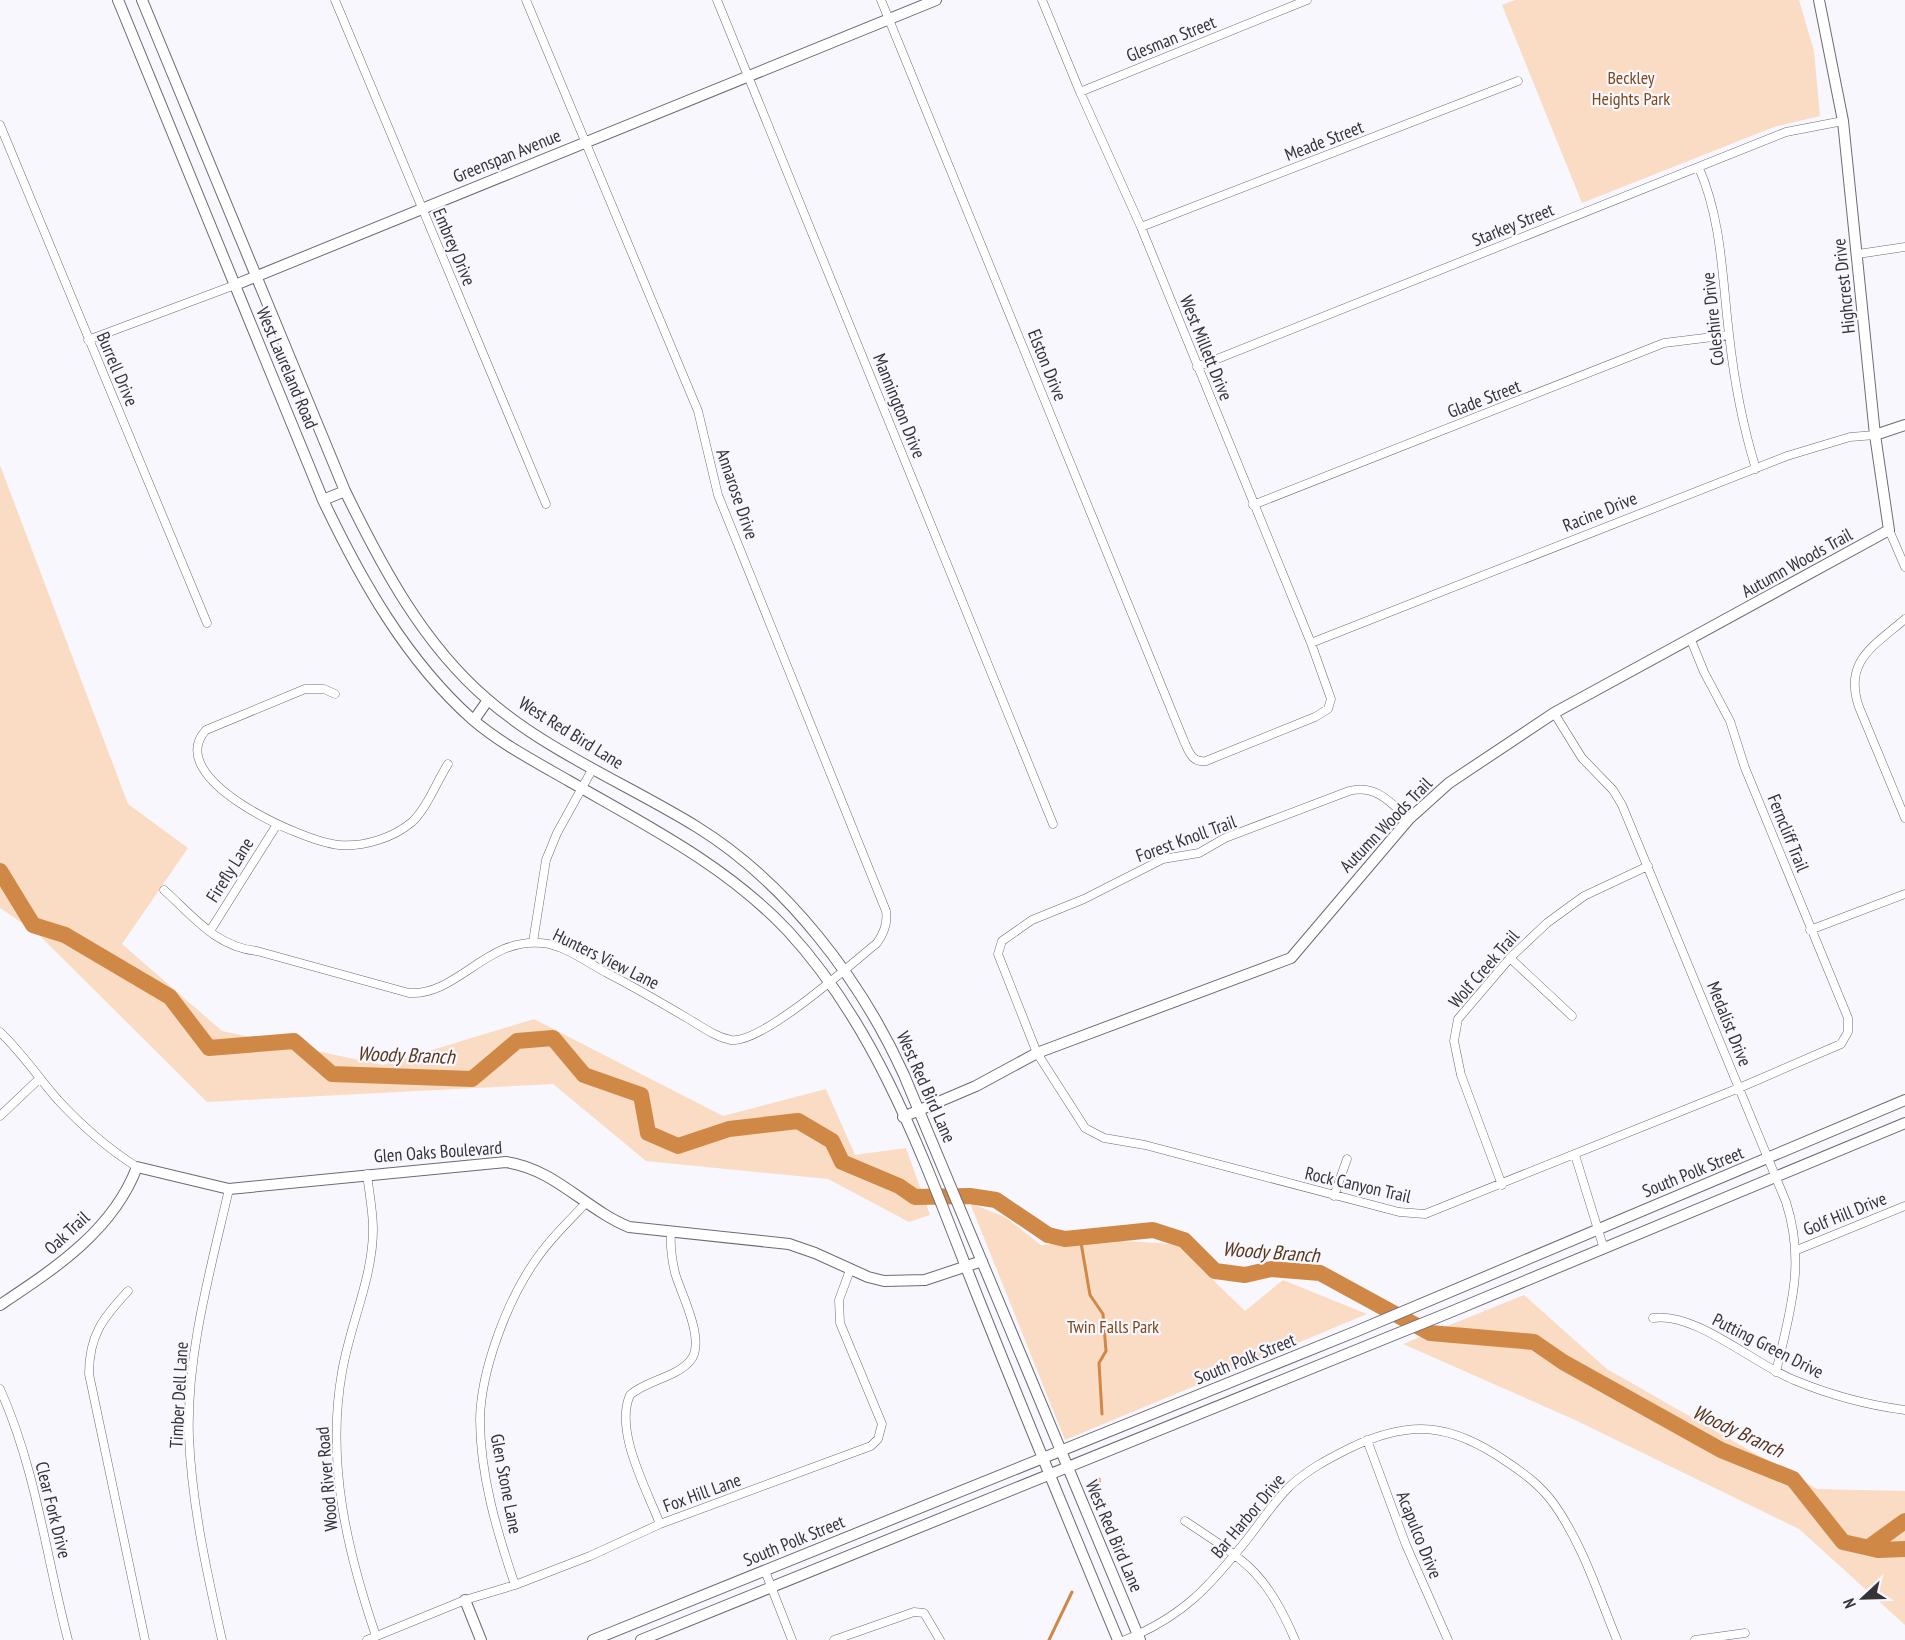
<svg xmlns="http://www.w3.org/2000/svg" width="1905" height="1640" font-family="'PT Sans Narrow',sans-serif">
<rect width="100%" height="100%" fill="#f9f7fe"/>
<path fill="#fadcc4" d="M1515 0H1799L1814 51 1820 116 1774 127 1582 203 1502 5Z
M0 465 128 804 188 848 122 944 222 1031 383 1065 534 1019 723 1116 826 1089 855 1155 906 1148 930 1215 909 1222 828 1179 646 1161 553 1084 207 1102 37 933 0 908Z
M970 1203 1005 1217 1041 1245 1103 1240 1176 1244 1245 1311 1283 1280 1367 1314 1065 1440Z
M1524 1295 1607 1369 1817 1489 1905 1491V1625L1799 1529 1575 1420 1403 1344Z"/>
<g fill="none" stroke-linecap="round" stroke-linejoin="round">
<path stroke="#d08846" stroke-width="3" d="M1080 1237 1090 1295 1103 1314 1106 1351 1099 1363 1102 1414
M1099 1479 1100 1503
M1049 1640 1072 1592"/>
<path stroke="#d08846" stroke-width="16" d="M0 871 33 925 65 935 170 997 209 1048 294 1041 332 1074 472 1079 517 1041 553 1038 584 1075 641 1095 648 1133 678 1146 729 1129 798 1121 832 1141 842 1162 899 1186 915 1197 970 1196 996 1200 1048 1235 1065 1239 1153 1230 1184 1240 1215 1271 1245 1275 1271 1269 1320 1273 1430 1333 1534 1342 1563 1362 1721 1450 1793 1479 1843 1542 1878 1550 1905 1549
M1869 1547 1905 1521"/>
<g stroke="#6d6a74" stroke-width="9">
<path id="street" d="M335 0 546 504
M717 0 1053 824
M881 0 1184 741C1189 752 1192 763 1206 761L1315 717 1328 709 1331 699 1311 643 1141 227 1080 92 1042 0
M1080 92 1307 0
M0 125 207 623
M1699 168C1722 221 1722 277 1729 334 1734 380 1742 424 1756 469
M1141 227 1518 81
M1858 254 1905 247
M88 340 235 285
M1197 367 1786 132 1843 121
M1253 505 1664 343 1729 335
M1889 530 1905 567
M1905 619C1874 646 1843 661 1859 707L1905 818
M1311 643 1787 456 1850 437 1875 435
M335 694 324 689H305L206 730C161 779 304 842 339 845 364 847 393 838 412 822 427 808 437 781 448 764
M1554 713 1582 758 1613 790 1622 805 1786 1202C1806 1264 1790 1311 1776 1372
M1409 819C1390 802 1376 784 1349 791L1225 838 1199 853 1163 859 1084 899 1032 920 1002 941 998 954 1037 1053 1085 1128 1104 1138 1145 1145 1399 1212 1425 1214 1739 1088 1841 1044 1848 1032V1018L1745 768 1730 721 1704 672 1691 640
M164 890C193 916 216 947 257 951L409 993C457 996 486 938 541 943 563 944 588 963 607 973 634 987 660 1002 687 1018 701 1026 715 1037 731 1040 762 1044 851 964 877 943 884 933 888 923 886 911L718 495 698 411 526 0
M1810 930 1905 894
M210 931 276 826
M533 942 546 860 557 833 593 768
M1510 958 1572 1016
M0 1032C22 1053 38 1077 58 1100 82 1126 107 1148 137 1167
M0 1116 40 1078
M1575 1155 1604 1249
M367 1174C369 1192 373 1211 373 1229 373 1278 350 1324 342 1372 326 1462 347 1551 376 1636
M1502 1185 1461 1075 1454 1041 1458 1019 1510 958 1547 923 1584 896 1648 866
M1334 1196 1347 1159
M1797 1250 1905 1206
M128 1291C103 1318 89 1335 89 1374L145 1640
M1653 1318C1694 1311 1754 1364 1794 1380 1830 1395 1867 1405 1905 1410
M0 1389C36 1469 46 1556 68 1640
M1367 1440 1406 1545 1448 1640
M1185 1521C1245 1561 1266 1571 1295 1640
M660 1524C647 1490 614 1431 630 1395 647 1380 675 1378 690 1361 707 1342 681 1294 675 1273 672 1260 670 1245 671 1232
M765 1571 792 1640
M515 1585C497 1532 480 1475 480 1419 481 1371 506 1304 533 1264 548 1241 568 1222 587 1202
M222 1640C207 1573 192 1506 189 1437 186 1355 211 1268 229 1189
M367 1640 465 1600 515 1585 590 1556 660 1524 871 1446 878 1439 882 1424 840 1323 839 1300 850 1270
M834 1640 914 1612 924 1613 940 1640
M1125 1640C1184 1616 1210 1586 1249 1537 1262 1520 1274 1502 1289 1487 1307 1470 1328 1459 1350 1448 1411 1419 1451 1423 1507 1462 1525 1474 1541 1486 1554 1504 1583 1545 1598 1594 1617 1640
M1695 1640 1745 1633"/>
</g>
<g stroke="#6d6a74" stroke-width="12">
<path id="secondary" d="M118 0 323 500C361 580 406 660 472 719 501 744 536 762 569 781 646 825 727 866 788 931 883 1034 928 1172 979 1300 1024 1413 1071 1527 1118 1640
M142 0 345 491C382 567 423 644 487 699 548 752 629 785 697 827 786 882 861 980 904 1075L1140 1640
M235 285 936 0
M1875 435 1905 425
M323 500 345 491
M474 720 488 700
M903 1117 976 1086 1037 1053 1291 958 1409 819 1449 783 1554 713 1889 530 1875 435 1843 121 1819 0
M0 1305C54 1269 113 1231 137 1167L229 1189 506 1162C555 1169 585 1209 629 1227L789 1244 815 1253 868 1277 884 1281 925 1280 982 1261
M465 1600 481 1640
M593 1640 1357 1331 1905 1100
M641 1640 1453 1311 1905 1123"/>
</g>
<use href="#street" stroke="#fff" stroke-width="8"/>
<use href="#secondary" stroke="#fff" stroke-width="10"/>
</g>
<g text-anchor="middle" stroke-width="4.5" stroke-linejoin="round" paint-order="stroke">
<g font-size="18" fill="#353338" stroke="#f9f7fe">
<text transform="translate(1171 39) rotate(-22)" y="6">Glesman Street</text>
<text transform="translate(1324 141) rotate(-21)" y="6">Meade Street</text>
<text transform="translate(507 156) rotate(-22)" y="6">Greenspan Avenue</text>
<text transform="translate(1513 225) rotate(-22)" y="6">Starkey Street</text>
<text transform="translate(454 247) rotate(67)" y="6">Embrey Drive</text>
<text transform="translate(1844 286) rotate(-96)" y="6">Highcrest Drive</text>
<text transform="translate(1713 319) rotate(-96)" y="6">Coleshire Drive</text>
<text transform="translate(1206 348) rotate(68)" y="6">West Millett Drive</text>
<text transform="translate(1047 365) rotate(68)" y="6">Elston Drive</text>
<text transform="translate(287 368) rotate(67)" y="6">West Laureland Road</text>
<text transform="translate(117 369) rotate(67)" y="6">Burrell Drive</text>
<text transform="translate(1484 399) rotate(-21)" y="6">Glade Street</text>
<text transform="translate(899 406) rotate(68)" y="6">Mannington Drive</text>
<text transform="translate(737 494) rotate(71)" y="6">Annarose Drive</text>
<text transform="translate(1600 512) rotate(-22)" y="6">Racine Drive</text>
<text transform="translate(1797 563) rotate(-29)" y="6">Autumn Woods Trail</text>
<text transform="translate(571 733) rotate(32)" y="6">West Red Bird Lane</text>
<text transform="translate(1386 825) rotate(-46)" y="6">Autumn Woods Trail</text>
<text transform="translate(1788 833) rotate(68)" y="6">Ferncliff Trail</text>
<text transform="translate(1186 839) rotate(-20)" y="6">Forest Knoll Trail</text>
<text transform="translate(230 870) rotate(-58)" y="6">Firefly Lane</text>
<text transform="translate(606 959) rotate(26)" y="6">Hunters View Lane</text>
<text transform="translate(1484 969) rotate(-49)" y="6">Wolf Creek Trail</text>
<text transform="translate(1729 1024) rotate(68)" y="6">Medalist Drive</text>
<text transform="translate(926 1087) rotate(66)" y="6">West Red Bird Lane</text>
<text transform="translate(438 1152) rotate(-4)" y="6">Glen Oaks Boulevard</text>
<text transform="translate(1693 1172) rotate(-22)" y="6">South Polk Street</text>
<text transform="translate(1358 1185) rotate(13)" y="6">Rock Canyon Trail</text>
<text transform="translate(1845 1214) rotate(-22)" y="6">Golf Hill Drive</text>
<text transform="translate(67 1233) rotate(-43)" y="6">Oak Trail</text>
<text transform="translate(1768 1346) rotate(27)" y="6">Putting Green Drive</text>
<text transform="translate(1245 1359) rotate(-22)" y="6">South Polk Street</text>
<text transform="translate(179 1395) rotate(-87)" y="6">Timber Dell Lane</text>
<text transform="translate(327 1479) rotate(-95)" y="6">Wood River Road</text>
<text transform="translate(506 1484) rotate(79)" y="6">Glen Stone Lane</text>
<text transform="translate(702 1493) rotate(-20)" y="6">Fox Hill Lane</text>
<text transform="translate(53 1510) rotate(76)" y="6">Clear Fork Drive</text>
<text transform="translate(1248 1516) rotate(-50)" y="6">Bar Harbor Drive</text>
<text transform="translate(1419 1535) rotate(68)" y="6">Acapulco Drive</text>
<text transform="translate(1114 1536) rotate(67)" y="6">West Red Bird Lane</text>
<text transform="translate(794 1541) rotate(-22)" y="6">South Polk Street</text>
</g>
<g font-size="18" fill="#7b4a1a" stroke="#f9f7fe">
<text x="1631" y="84">Beckley<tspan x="1631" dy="21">Heights Park</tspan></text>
<text x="1113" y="1333">Twin Falls Park</text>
</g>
<g font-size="20" font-style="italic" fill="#55371b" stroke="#f9f7fe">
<text transform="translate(406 1055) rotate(2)" y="7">Woody Branch</text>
<text transform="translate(1271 1252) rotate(4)" y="7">Woody Branch</text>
<text transform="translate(1738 1431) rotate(25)" y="7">Woody Branch</text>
</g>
</g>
<g transform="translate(1863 1598) rotate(248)" stroke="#f9f7fe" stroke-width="4.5" paint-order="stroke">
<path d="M0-4.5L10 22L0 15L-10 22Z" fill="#353338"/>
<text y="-9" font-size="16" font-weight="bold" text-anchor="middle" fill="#353338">N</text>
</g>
</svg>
